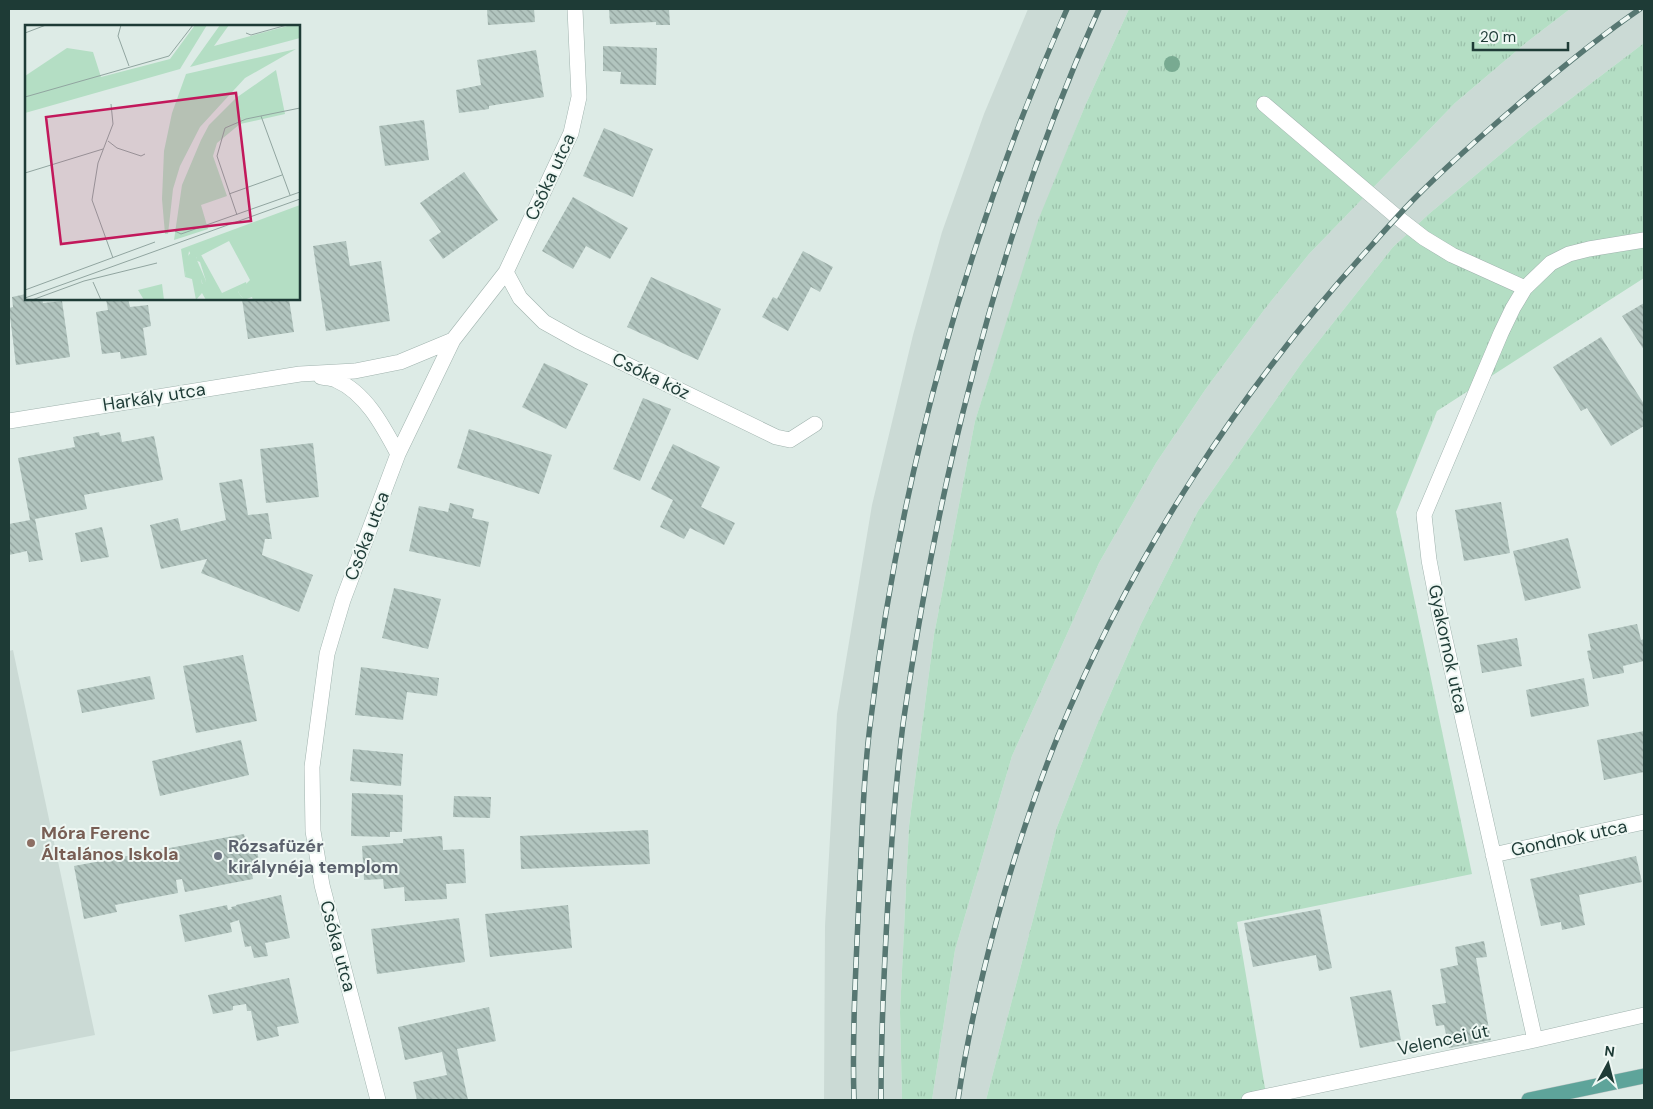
<svg xmlns="http://www.w3.org/2000/svg" width="1653" height="1109" font-family="'DM Sans',sans-serif">
<defs>
<pattern id="grass-tufts" width="24" height="20" patternUnits="userSpaceOnUse" patternTransform="scale(1.25)"><rect width="24" height="20" fill="#b4dec4"/><path d="M3 7l-1-3M5 7V3M7 7l1-3M15 17l-1-3M17 17v-4M19 17l1-3" fill="none" stroke="#9abfa9"/></pattern>
<pattern id="building-back-hatch" width="6" height="6" patternUnits="userSpaceOnUse" patternTransform="scale(1.25)"><rect width="6" height="6" fill="#b2c5bf"/><path d="M-1 5l2 2M0 0l6 6M5-1l2 2" fill="none" stroke="#90a19c"/></pattern>
</defs>
<rect width="100%" height="100%" fill="#ddebe6"/>
<path fill="#cbdad5" d="M1028 9H1129L1085 106 1040 218 975 421 934 635 909 826 900 1012 902 1100H824L825 926 837 714 872 505 913 335 942 232 984 114Z
M1570 9H1644V43L1531 129 1430 213 1393 247 1303 361 1198 511 1141 624 1096 727 1057 827 986 1100H932L955 950 1012 756 1099 563 1156 463 1205 390 1264 310 1309 254 1455 103 1527 42Z
M13 650 95 1035 9 1052V651Z"/>
<path fill="url(#grass-tufts)" d="M1129 9H1570L1527 42 1455 103 1309 254 1264 310 1205 390 1156 463 1099 563 1012 756 955 950 932 1100H902L900 1012 909 826 934 635 975 421 1039 218 1085 106Z
M1644 43V278L1437 411 1396 512 1472 874 1237 922 1267 1100H986L1057 827 1096 727 1141 624 1198 511 1303 361 1393 247 1430 213 1531 129Z"/>
<path fill="url(#building-back-hatch)" d="M487 9H534L535 22 488 25Z
M609 9H669L670 25H656V22L610 24Z
M603 46 657 48 656 85 620 84 621 72 603 71Z
M536 50 544 97 489 106V109L459 113 456 90 481 85 477 60Z
M424 120 429 160 385 166 379 126Z
M604 128 653 149 633 197 583 176Z
M464 172 498 220 443 259 429 240 441 232 420 203Z
M573 197 628 228 610 259 586 246 573 269 542 251Z
M346 241 350 266 381 261 390 321 326 331 313 246Z
M803 251 833 267 820 292 811 287 788 331 762 317 773 297 777 299Z
M651 277 721 309 698 360 627 327Z
M26 294V299H42L43 303 62 301 70 357 16 365 9 308 13 307 12 297Z
M106 299H128L130 307 148 305 151 326 143 328 147 355 121 359 120 352 102 354 96 312 108 310Z
M242 299H289L294 332 248 339Z
M1644 303V350L1622 316Z
M1601 337 1644 404V426L1611 446 1587 408 1581 411 1553 367Z
M544 363 588 384 566 429 522 407Z
M643 398 671 409 640 481 613 469Z
M469 429 552 455 539 494 457 468Z
M99 432 100 436 120 432 122 442 154 436 163 480 84 495 87 509 35 519 43 560 29 562 27 551 9 555V524L30 520 18 458 75 447 73 437Z
M313 443 319 497 266 503 260 449Z
M673 444 720 467 701 507 735 523 724 545 690 528 684 539 660 527 673 500 651 489Z
M242 479 248 515 268 513 272 539H265L262 555 313 575 299 612 201 573 207 559 161 569 150 525 178 518 181 531 226 520 219 483Z
M1501 502 1510 553 1464 561 1455 510Z
M450 503 474 509 472 518 489 522 480 567 409 551 419 506 448 512Z
M102 527 109 557 81 562 75 533Z
M1568 538 1581 588 1525 601 1513 551Z
M394 588 441 599 428 649 382 638Z
M1637 624 1641 640 1644 639V661L1623 666 1624 673 1593 679 1587 651 1591 650 1588 634Z
M1517 638 1522 666 1482 673 1477 645Z
M243 655 257 721 196 733 183 666Z
M361 667 439 678 437 696 407 692 403 720 355 715Z
M150 676 155 699 82 713 77 690Z
M1584 678 1589 706 1531 717 1526 690Z
M1644 731V772L1604 780 1597 740Z
M241 740 249 775 160 796 152 761Z
M353 749 403 754 401 786 350 781Z
M352 793 403 795 402 832H390V837L351 836Z
M454 796 491 797 490 818 453 817Z
M648 830 650 864 521 869 520 836Z
M244 834 247 847 256 845 260 866 251 868 253 879 185 892 182 879 176 880 178 893 115 905 117 912 84 919 74 866Z
M442 836 443 850 464 849 466 883 446 884 447 899 405 901 404 887 384 889 383 879 364 880 362 846 403 843V839Z
M1636 856 1642 882 1579 895 1585 925 1562 930 1561 922 1541 926 1530 879Z
M281 895 290 938 265 943 268 956 254 958 251 946 245 947 239 920 230 923 232 932 185 942 179 915 227 905 228 910 232 909 231 907 236 906V905Z
M568 905 572 948 490 957 485 914Z
M1320 909 1332 968 1319 971 1316 955 1253 967 1244 923Z
M459 918 465 962 377 974 371 929Z
M1484 941 1487 957 1476 958 1491 1040 1449 1048 1444 1025 1436 1026 1432 1005 1446 1003 1440 969 1458 965 1455 947Z
M289 978 299 1023 277 1027 279 1036 257 1041 251 1011H247L246 1004 233 1006V1010L213 1014 208 995Z
M1391 990 1401 1040 1360 1048 1350 997Z
M489 1007 496 1041 457 1049 468 1100H417L413 1082 447 1075 442 1052 405 1060 398 1027Z"/>
<g fill="none" stroke-linecap="round" stroke-linejoin="round">
<g stroke="#a0b3ae" stroke-width="16">
<path id="minor" d="M1264 104 1397 217 1424 238 1452 255 1525 288
M506 272 520 298 544 322 578 341 776 437 790 440 815 424
M321 377C326 378 332 378 336 380 366 393 383 426 398 454
M9 421 300 374 355 371 400 362 453 340
M1493 855 1644 822
M1535 1040 1440 617 1429 560 1424 515 1501 333 1513 308 1525 288 1551 263 1569 254 1589 249 1644 240
M378 1100 322 885 313 831 312 767 327 654 343 600 398 454 453 340 506 272 571 133 579 97 575 9
M1249 1100 1535 1040 1644 1015"/>
</g>
<g stroke="#c0c8c7" stroke-width="16">
<path id="major" d="M1529 1100 1644 1076"/>
</g>
<use href="#minor" stroke="#fff" stroke-width="15"/>
<use href="#major" stroke="#5ea49a" stroke-width="15"/>
<g stroke="#577772" stroke-width="5.5">
<path id="rail" d="M854 1100C852 1033 856 965 859 898 862 838 863 777 871 718 900 474 968 233 1067 9
M881 1100C881 1023 885 946 890 869 893 821 897 772 903 724 920 608 941 494 971 381 1003 254 1045 129 1099 9
M958 1100C967 1039 981 978 997 919 1014 857 1034 795 1058 736 1132 556 1240 389 1371 246 1386 229 1401 212 1416 197 1448 165 1481 136 1515 107 1555 73 1596 39 1640 9"/>
</g>
<use href="#rail" stroke="#eef7f3" stroke-width="4" stroke-dasharray="11" stroke-linecap="butt"/>
</g>
<circle fill="#78aa91" cx="1172" cy="64" r="8"/>
<circle fill="#8d6e63" stroke="#eef7f3" stroke-width="2" cx="31" cy="843" r="5"/>
<circle fill="#6b7280" stroke="#eef7f3" stroke-width="2" cx="218" cy="856" r="5"/>
<g text-anchor="middle" stroke-width="4" stroke-linejoin="round" paint-order="stroke">
<g font-size="18" fill="#1e3b36" stroke="#eef7f3">
<text transform="translate(550 177) rotate(-65)" y="6">Csóka utca</text>
<text transform="translate(651 376) rotate(26)" y="6">Csóka köz</text>
<text transform="translate(154 397) rotate(-9)" y="6">Harkály utca</text>
<text transform="translate(367 536) rotate(-69)" y="6">Csóka utca</text>
<text transform="translate(1448 649) rotate(78)" y="6">Gyakornok utca</text>
<text transform="translate(1569 838) rotate(-12)" y="6">Gondnok utca</text>
<text transform="translate(338 946) rotate(75)" y="6">Csóka utca</text>
<text transform="translate(1443 1040) rotate(-12)" y="6">Velencei út</text>
</g>
<g font-size="18" font-weight="bold" fill="#785e54" stroke="#eef7f3" text-anchor="start">
<text x="41" y="839">Móra Ferenc<tspan x="41" dy="21">Általános Iskola</tspan></text>
</g>
<g font-size="18" font-weight="bold" fill="#5b616d" stroke="#eef7f3" text-anchor="start">
<text x="228" y="852">Rózsafüzér<tspan x="228" dy="21">királynéja templom</tspan></text>
</g>
</g>
<g transform="translate(25 25)">
<rect width="275" height="275" fill="#ddebe6"/>
<path d="M170 0H182L155 44 0 88V51L42 23 68 27 76 52 145 34ZM195 0H204L189 21 266 0H275V13L165 42ZM271 24 220 53 175 102 155 141 148 164 143 209H140L137 174 139 126 147 88 161 49ZM251 45 260 89 215 99 192 118 188 131 202 171 176 180 183 204 149 215 157 160 176 115 184 100 211 73ZM275 180V275H228L227 272 219 275 213 267 225 255 204 216 171 233 181 256 178 260 176 254 165 244 167 232 164 226 160 252 156 224Z" fill="#b4dec4"/>
<path d="M169 224 172 228 167 236 170 240 165 244 175 245 177 259 181 256 175 237 170 235 175 228 197 268 221 257 222 261 213 267 219 275H181L177 268 171 275 167 254 160 252 162 232ZM137 259 139 275H119L113 265Z" fill="#b4dec4"/>
<path fill="none" stroke="#91a5a0" stroke-width="1" d="M96 0 93 11 104 41M0 8 21 0M221 8 226 10 262 0M0 72 144 31 168 0M86 79 88 99 73 138 67 175 88 233M236 91 265 170M83 116 92 123 116 131 120 129M0 148 78 124M204 169 257 150M212 190 192 131 200 103 221 94 275 83M150 206 156 209 275 167M68 257 76 275M0 265 130 217M0 273 275 174M7 275 59 256 132 238"/>
<path fill="#c2185b" fill-opacity="0.15" stroke="#c2185b" stroke-width="2.5" d="M211 68 226 196 36 219 21 92Z"/>
<rect width="275" height="275" fill="none" stroke="#1e3b36" stroke-width="2.5"/>
</g>
<rect width="1653" height="1109" fill="none" stroke="#1e3b36" stroke-width="20"/>
<g transform="translate(1608 1064) rotate(7)" stroke="#eef7f3" stroke-width="4" paint-order="stroke">
<path d="M0-4L9 19L0 12L-9 19Z" fill="#1e3b36"/>
<text y="-8" font-size="14" font-weight="bold" text-anchor="middle" fill="#1e3b36">N</text>
</g>
<path d="M1473 42v8h95v-8" fill="none" stroke="#1e3b36" stroke-width="2.5"/>
<text x="1480" y="42" font-size="15" fill="#1e3b36" stroke="#eef7f3" stroke-width="4" paint-order="stroke">20 m</text>
</svg>
